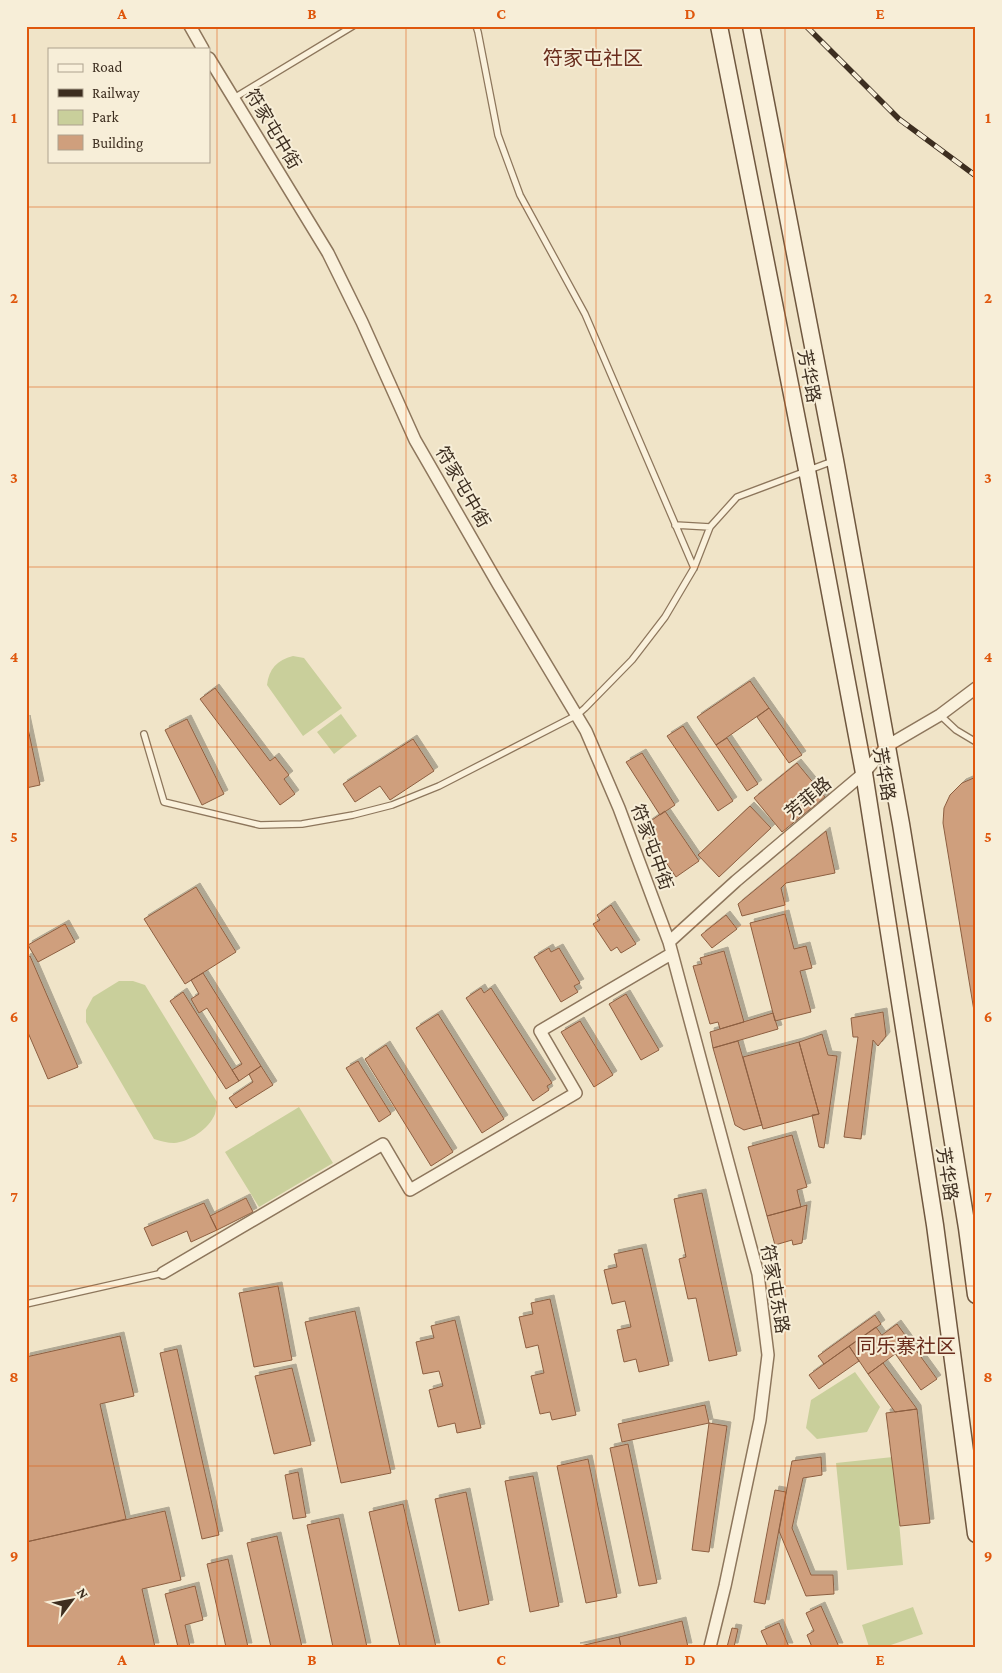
<svg xmlns="http://www.w3.org/2000/svg" width="1002" height="1673" font-family="'Crimson Pro','Noto Sans SC',serif">
<defs>
<filter id="shadow"><feDropShadow dx="4" dy="-4" stdDeviation="0" flood-color="#0004"/></filter>
</defs>
<rect width="100%" height="100%" fill="#f0e4c8"/>
<path fill="#c9cf9b" d="M293 656 304 658 342 708 303 736 267 685C269 669 277 660 293 656Z
M341 714 357 736 334 754 317 732Z
M119 981H133L145 985 217 1102C216 1106 216 1110 215 1114 209 1129 189 1142 174 1143 168 1143 160 1141 154 1139L86 1022V1010L93 997Z
M299 1107 333 1163 259 1207 225 1152Z
M855 1372 880 1407 867 1432 817 1439 806 1428 811 1400Z
M893 1457 903 1565 847 1570 836 1463Z
M913 1607 923 1634 885 1647H869L862 1625Z"/>
<path fill="#cf9f7d" stroke="#8d5f41" filter="url(#shadow)" d="M750 681 769 708 716 745 697 717Z
M215 688 270 761 275 757 289 775 284 779 295 794 280 805 200 699Z
M769 708 802 755 789 763 757 717Z
M26 719 40 785 26 788Z
M187 719 224 794 202 805 165 730Z
M683 726 733 801 718 811 667 736Z
M727 738 758 784 747 791 716 745Z
M413 739 434 771 390 800 380 786 355 802 343 784Z
M642 753 675 805 660 815 626 762Z
M797 763 825 797 782 832 754 798Z
M976 777V1023L943 823 944 808 950 795 962 783Z
M750 806 771 828 719 877 698 855Z
M665 811 699 861 676 877 642 827Z
M826 831 835 873 786 883 781 888 785 905 742 916 738 904Z
M196 887 236 952 185 984 144 919Z
M611 905 636 944 621 953 617 947 611 951 593 924 600 920 597 915Z
M785 914 794 949 806 946 812 968 800 971 811 1012 775 1021 750 923Z
M726 915 737 929 712 948 701 935Z
M65 924 75 942 38 962 28 945Z
M549 948 551 952 559 948 580 983 574 986 578 992 561 1002 534 957Z
M724 951 744 1022 720 1029 718 1022 710 1024 693 966 702 964 700 958Z
M30 956 78 1067 48 1079 26 1028V958Z
M203 973 261 1066 239 1081 232 1070 242 1064 207 1008 199 1013 191 999 199 994 191 980Z
M481 988 484 993 491 988 552 1083 547 1086 549 1090 533 1101 466 998Z
M183 992 239 1081 226 1089 170 1001Z
M626 994 659 1050 641 1060 609 1004Z
M883 1012 886 1036 878 1046 873 1040 861 1139 844 1137 858 1037H853L851 1018Z
M773 1013 778 1029 713 1048 710 1032Z
M438 1014 504 1119 482 1133 416 1028Z
M580 1021 613 1075 594 1087 561 1032Z
M822 1034 828 1055 837 1056 824 1148 819 1147 812 1115 819 1114 799 1042Z
M738 1041 762 1125 744 1130 735 1125 713 1048Z
M799 1042 819 1114 763 1129 743 1057Z
M386 1045 453 1152 431 1166 365 1059Z
M358 1061 391 1114 379 1122 346 1068Z
M261 1066 273 1085 236 1108 229 1098 253 1082 249 1074Z
M792 1135 807 1187 797 1190 801 1207 767 1216 748 1147Z
M702 1193 737 1355 709 1361 696 1298 688 1299 679 1259 686 1257 674 1199Z
M246 1198 253 1212 217 1230 210 1216Z
M204 1203 217 1230 191 1242 187 1231 152 1246 144 1228Z
M807 1205 802 1243 793 1245 792 1240 775 1245 767 1216Z
M642 1248 669 1365 639 1372 636 1359 624 1362 617 1330 631 1327 625 1301 612 1304 604 1270 617 1267 614 1254Z
M278 1286 292 1360 254 1367 239 1293Z
M550 1299 576 1415 552 1420 550 1412 540 1414 531 1376 544 1373 538 1345 526 1348 519 1317 533 1314 531 1303Z
M355 1311 391 1473 341 1483 305 1322Z
M875 1315 881 1324 824 1364 818 1356Z
M455 1320 481 1428 457 1433 455 1423 438 1427 429 1390 443 1386 439 1371 423 1374 416 1342 434 1338 431 1326Z
M897 1324 937 1379 921 1390 882 1335Z
M876 1327 895 1354 868 1374 849 1346Z
M120 1336 134 1396 100 1404 126 1519 26 1542V1357Z
M849 1346 859 1361 819 1389 809 1375Z
M177 1349 219 1535 202 1539 160 1353Z
M883 1363 917 1409 895 1412 868 1374Z
M292 1368 311 1445 274 1454 255 1376Z
M705 1405 709 1423 622 1442 618 1424Z
M917 1409 930 1523 900 1526 886 1413Z
M709 1423 727 1426 709 1552 692 1550Z
M628 1444 657 1583 639 1586 610 1448Z
M821 1457 822 1475 803 1478 792 1528 811 1575H833L834 1594 806 1596 779 1531 792 1461Z
M588 1459 617 1597 586 1603 557 1466Z
M298 1472 306 1517 293 1519 285 1475Z
M533 1476 559 1606 530 1612 505 1481Z
M775 1490 786 1492 765 1604 754 1602Z
M466 1492 489 1604 459 1611 435 1499Z
M403 1504 436 1647H400L369 1512Z
M165 1511 181 1580 142 1589 155 1647H26V1542Z
M339 1518 367 1647H333L307 1525Z
M277 1536 302 1647H271L247 1543Z
M228 1559 248 1647H226L207 1564Z
M195 1586 203 1620 185 1625 190 1647H178L165 1594Z
M821 1606 839 1647H812L807 1635 814 1631 806 1613Z
M682 1621 688 1647H621L619 1637Z
M779 1623 789 1647H768L761 1631Z
M732 1628 738 1629 734 1647H727Z
M619 1637 621 1647H576Z"/>
<g fill="none" stroke-linecap="round" stroke-linejoin="round">
<g stroke="#8d765c" stroke-width="8">
<path id="lane" d="M476 26 478 32 498 135 520 195 585 314 694 568
M234 98 353 26
M675 525 710 527
M940 715 956 730 976 742
M144 734 164 802 260 825 302 824 353 815 392 805 439 786 577 715 585 708 632 660 665 617 694 568 710 527 737 497 833 461
M26 1304 163 1273"/>
</g>
<g stroke="#8d765c" stroke-width="14">
<path id="street" d="M190 26 203 49
M209 58 328 253 362 322 415 440 498 584 586 731 619 808 669 942 758 1274 768 1355 760 1420 725 1586 710 1647
M669 942 736 881 864 773 887 746 940 715 976 688
M163 1273 383 1144 410 1190 576 1093 540 1031 671 954"/>
</g>
<g stroke="#6f573f" stroke-width="19">
<path id="secondary" d="M719 26 807 470 864 773 935 1225 976 1534
M751 26 835 460 901 824 967 1228 976 1295"/>
</g>
<use href="#lane" stroke="#faf1dc" stroke-width="5.5"/>
<use href="#street" stroke="#faf1dc" stroke-width="11"/>
<use href="#secondary" stroke="#faf1dc" stroke-width="16"/>
<g stroke="#3d2e20" stroke-width="5.5">
<path id="rail" d="M806 26 899 119 976 176"/>
</g>
<use href="#rail" stroke="#f7eed8" stroke-width="4" stroke-dasharray="11" stroke-linecap="butt"/>
</g>
<path fill="none" stroke="#df570d" stroke-width="1" stroke-opacity="0.55" d="M217 26V1647M406 26V1647M596 26V1647M785 26V1647M26 207H976M26 387H976M26 567H976M26 747H976M26 926H976M26 1106H976M26 1286H976M26 1466H976"/>
<g text-anchor="middle" stroke-width="4" stroke-linejoin="round" paint-order="stroke">
<g font-size="18" fill="#3d2e20" stroke="#f7eed8">
<text transform="translate(273 129) rotate(59)" y="6">符家屯中街</text>
<text transform="translate(809 376) rotate(79)" y="6">芳华路</text>
<text transform="translate(463 487) rotate(60)" y="6">符家屯中街</text>
<text transform="translate(884 774) rotate(80)" y="6">芳华路</text>
<text transform="translate(808 798) rotate(-40)" y="6">芳菲路</text>
<text transform="translate(652 847) rotate(70)" y="6">符家屯中街</text>
<text transform="translate(947 1174) rotate(81)" y="6">芳华路</text>
<text transform="translate(775 1289) rotate(80)" y="6">符家屯东路</text>
</g>
<g font-size="20" fill="#6b2e1e" stroke="#f7eed8">
<text x="593" y="65">符家屯社区</text>
<text x="906" y="1353">同乐寨社区</text>
</g>
</g>
<rect width="1002" height="1673" fill="none" stroke="#f7eed8" stroke-width="55"/>
<rect x="48" y="48" width="162" height="115" fill="#f7eed8" stroke="#ada18e"/>
<rect x="58" y="64" width="25" height="8" fill="#faf1dc" stroke="#ada18e"/>
<text x="92" y="72" font-size="15" fill="#3d2e20">Road</text>
<rect x="58" y="89" width="25" height="8" fill="#3d2e20" stroke="#ada18e"/>
<text x="92" y="98" font-size="15" fill="#3d2e20">Railway</text>
<rect x="58" y="110" width="25" height="15" fill="#c9cf9b" stroke="#ada18e"/>
<text x="92" y="122" font-size="15" fill="#3d2e20">Park</text>
<rect x="58" y="135" width="25" height="15" fill="#cf9f7d" stroke="#ada18e"/>
<text x="92" y="148" font-size="15" fill="#3d2e20">Building</text>
<g transform="translate(72 1600) rotate(58)" stroke="#f7eed8" stroke-width="4" paint-order="stroke">
<path d="M0-4L9 19L0 12L-9 19Z" fill="#3d2e20"/>
<text y="-8" font-size="14" font-weight="bold" text-anchor="middle" fill="#3d2e20">N</text>
</g>
<rect x="28" y="28" width="946" height="1618" fill="none" stroke="#df570d" stroke-width="2"/>
<g font-size="16" text-anchor="middle" font-weight="bold" fill="#df570d">
<text x="122" y="19">A</text>
<text x="312" y="19">B</text>
<text x="501" y="19">C</text>
<text x="690" y="19">D</text>
<text x="880" y="19">E</text>
<text x="14" y="123">1</text>
<text x="988" y="123">1</text>
<text x="14" y="303">2</text>
<text x="988" y="303">2</text>
<text x="14" y="483">3</text>
<text x="988" y="483">3</text>
<text x="14" y="662">4</text>
<text x="988" y="662">4</text>
<text x="14" y="842">5</text>
<text x="988" y="842">5</text>
<text x="14" y="1022">6</text>
<text x="988" y="1022">6</text>
<text x="14" y="1202">7</text>
<text x="988" y="1202">7</text>
<text x="14" y="1382">8</text>
<text x="988" y="1382">8</text>
<text x="14" y="1561">9</text>
<text x="988" y="1561">9</text>
<text x="122" y="1665">A</text>
<text x="312" y="1665">B</text>
<text x="501" y="1665">C</text>
<text x="690" y="1665">D</text>
<text x="880" y="1665">E</text>
</g>
</svg>
